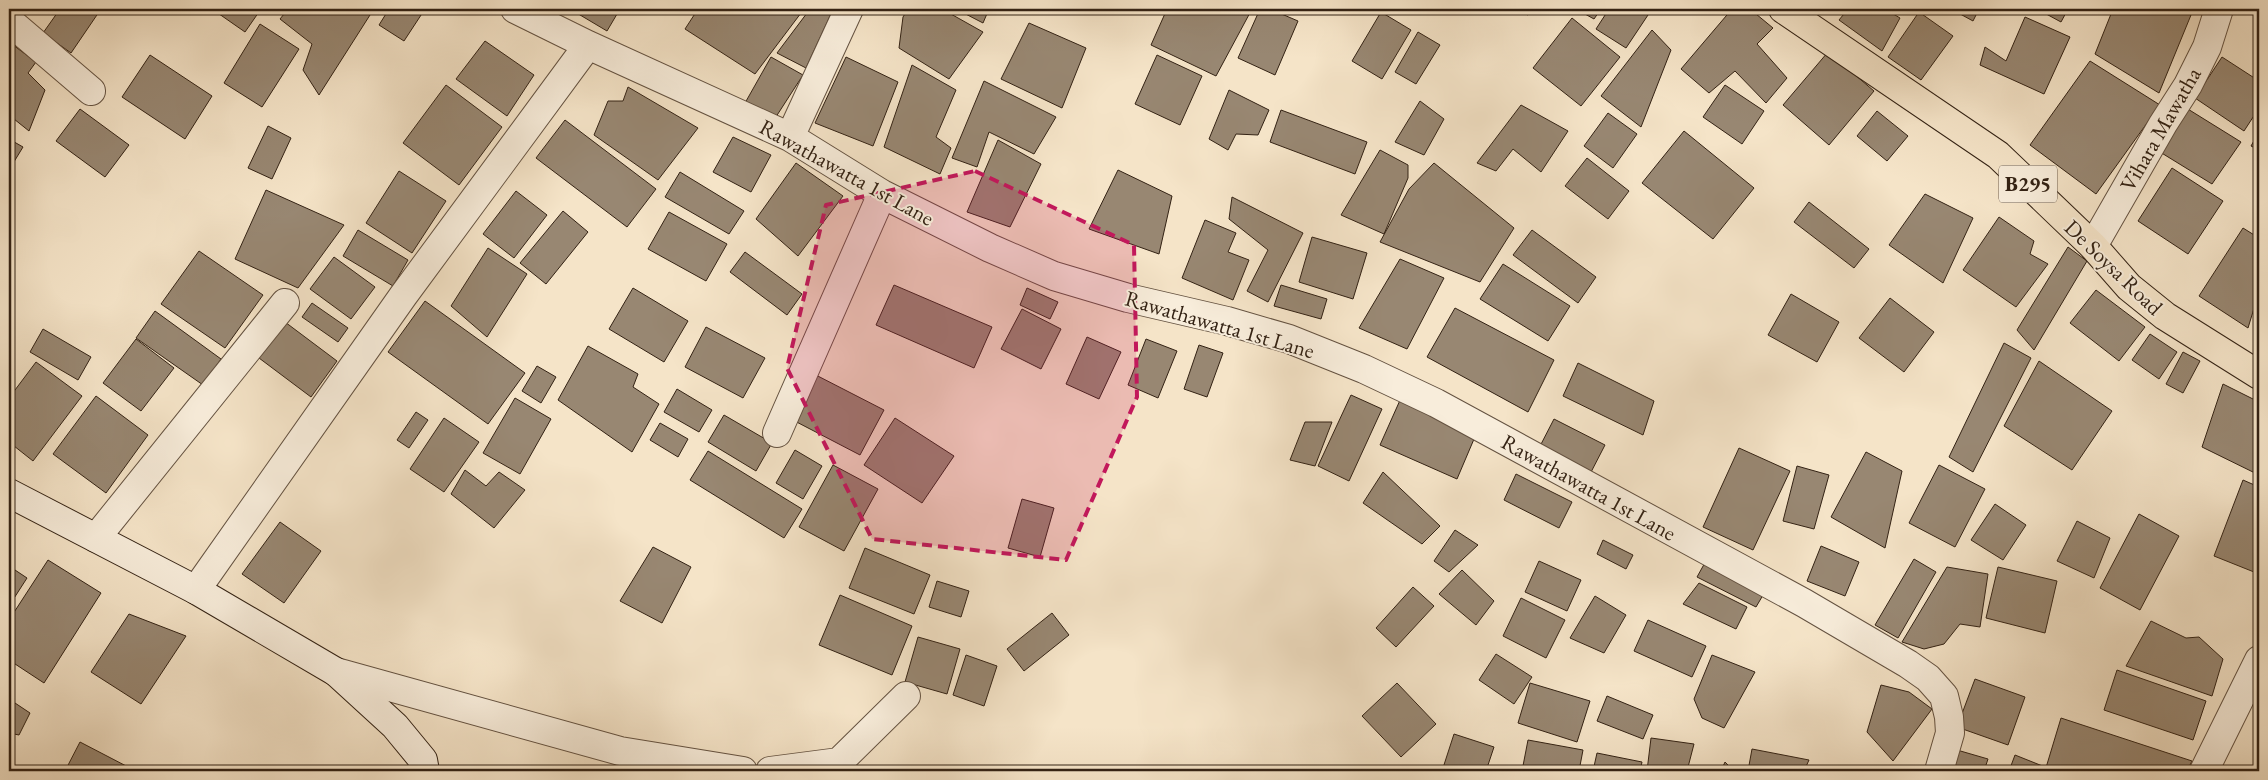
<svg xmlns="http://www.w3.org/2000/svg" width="2268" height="780" font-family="'EB Garamond',serif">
<rect width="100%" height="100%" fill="#f5e4c8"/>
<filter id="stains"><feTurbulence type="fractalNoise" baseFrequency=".004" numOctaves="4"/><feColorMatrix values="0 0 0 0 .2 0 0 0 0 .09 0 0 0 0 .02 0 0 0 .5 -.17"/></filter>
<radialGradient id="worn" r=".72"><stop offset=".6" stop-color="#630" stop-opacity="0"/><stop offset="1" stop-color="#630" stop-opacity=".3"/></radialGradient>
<path fill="#988772" stroke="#332214" d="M60 9H101L71 53 43 33Z
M212 9H261L245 32Z
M288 9H360L370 15 319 95 303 70 312 44 280 19Z
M389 9H425L404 41 379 25Z
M570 9H620L607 31Z
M698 9H804L755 74 685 29Z
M810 9H819L831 14 806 68 777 53Z
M908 9H942L983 32 949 79 899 48 903 17Z
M956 9H989L983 23Z
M1167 9H1252L1216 76 1151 45Z
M1260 9H1270L1298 21 1275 75 1238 58Z
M1517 9H1532L1528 15Z
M1576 9H1601L1594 19Z
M1609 9H1652L1626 48 1596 29Z
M1732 9H1750L1773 28 1757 44 1787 78 1766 103 1735 71 1709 93 1681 69Z
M1848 9H1885L1900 18 1882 51 1839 20Z
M1951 9H1979L1973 21Z
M2037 9H2068L2061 22Z
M2113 9H2177L2191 15 2159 93 2095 54Z
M1381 12 1411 30 1382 79 1352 61Z
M1919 12 1953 36 1921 80 1888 57Z
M2025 17 2070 37 2044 94 1980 65 1985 47 2006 61Z
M1572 18 1620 57 1581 106 1533 68Z
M1029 23 1086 48 1062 108 1001 79Z
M260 24 299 49 262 107 224 83Z
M1652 30 1671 50 1641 127 1601 96Z
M1418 32 1440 45 1416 84 1395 72Z
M485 41 534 75 507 116 456 79Z
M9 42 36 62 28 73 45 90 29 131 9 115Z
M1828 52 1874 91 1829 145 1783 105Z
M150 55 212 96 185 139 122 97Z
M1157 55 1202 76 1180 125 1135 104Z
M771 57 803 75 772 123 745 103Z
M846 57 898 82 873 146 815 123Z
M2222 57 2259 81V108L2244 131 2195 98Z
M2090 61 2160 105 2096 194 2030 145Z
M912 65 956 90 936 137 951 148 940 174 884 147Z
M984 81 1056 117 1034 154 989 132 977 167 952 158Z
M446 85 502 127 459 185 403 143Z
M1725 85 1764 111 1742 144 1703 117Z
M628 87 698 128 658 180 594 135 608 101H623Z
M1229 90 1269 110 1258 135 1236 134 1228 150 1209 139Z
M1420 101 1444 119 1424 155 1395 142Z
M1521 105 1568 131 1541 172 1513 149 1496 171 1477 163Z
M2183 106 2241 142 2212 184 2160 152Z
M80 109 129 145 105 177 56 141Z
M1281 110 1367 142 1355 174 1270 142Z
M1877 111 1908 136 1887 161 1857 136Z
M1608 113 1637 134 1613 168 1584 146Z
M565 120 656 189 627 227 536 158Z
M268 126 291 138 272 179 248 168Z
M1684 131 1754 188 1713 239 1642 183Z
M2259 132V150L2251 146Z
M733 137 771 155 751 192 713 172Z
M9 139 23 147 9 170Z
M998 140 1041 164 1010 227 967 212Z
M1380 150 1408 165V178L1384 234 1341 215Z
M1587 158 1629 191 1608 219 1565 186Z
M796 163 843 196 798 256 756 219Z
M1434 163 1514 228 1480 282 1380 242 1409 189Z
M2172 168 2223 201 2188 254 2138 221Z
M1118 170 1172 196 1159 254 1089 229Z
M399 171 446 201 412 253 366 223Z
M680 172 744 211 729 234 665 197Z
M266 190 344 225 298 288 235 259Z
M516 191 547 215 514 258 483 234Z
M1925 194 1973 218 1943 283 1889 245Z
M1232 197 1303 233 1268 302 1247 291 1268 250 1229 219Z
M1809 202 1869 249 1854 268 1794 222Z
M563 211 588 232 546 284 520 263Z
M669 212 727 244 706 281 648 249Z
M1999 217 2034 241 2030 254 2048 264 2016 307 1963 270Z
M1205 220 1236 233 1228 252 1249 260 1233 300 1182 278Z
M2243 228 2259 238V292L2248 328 2199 296Z
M358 230 408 260 393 286 343 256Z
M1532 230 1596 277 1578 303 1513 255Z
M1312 237 1367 253 1353 299 1299 282Z
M2068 247 2087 261 2034 350 2017 330Z
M488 248 527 274 487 337 451 306Z
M199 251 263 295 225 348 161 304Z
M745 252 802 294 787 315 730 272Z
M334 257 375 287 351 319 310 289Z
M1400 259 1444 278 1407 349 1359 328Z
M1503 264 1570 306 1548 341 1480 299Z
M894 285 992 327 974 368 876 325Z
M1281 285 1327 299 1321 319 1274 306Z
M633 288 688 321 664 362 609 329Z
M1027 288 1058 302 1050 319 1020 305Z
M2096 290 2145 327 2119 361 2070 323Z
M1791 294 1839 322 1817 362 1768 335Z
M1890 298 1934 332 1904 372 1859 338Z
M425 301 525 373 488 424 388 352Z
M312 303 348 328 338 342 302 317Z
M1455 308 1554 360 1528 412 1427 357Z
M1022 309 1061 329 1041 369 1001 349Z
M155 311 221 359 203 385 136 338Z
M281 319 337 361 311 397 255 355Z
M706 327 765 358 743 398 685 367Z
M43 329 91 357 78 380 30 352Z
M2150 334 2177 352 2159 379 2132 360Z
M1087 337 1121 352 1099 399 1066 384Z
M136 339 174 368 141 411 103 383Z
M1146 339 1177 351 1158 398 1128 385Z
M2004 343 2031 358 1973 472 1949 457Z
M1199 345 1223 353 1207 397 1184 389Z
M588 346 638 374 633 387 659 404 632 452 558 400Z
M2183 352 2200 361 2183 393 2166 384Z
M2039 361 2112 411 2072 470 2004 426Z
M36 362 82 396 33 461 9 442V398Z
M1578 363 1654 401 1643 435 1563 396Z
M537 366 556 377 541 403 522 391Z
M810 372 884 410 860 455 787 417Z
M2223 384 2259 402V475L2202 447Z
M677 389 712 410 699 432 664 412Z
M1351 395 1382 409 1349 481 1318 466Z
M96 396 148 435 106 493 53 454Z
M515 398 551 419 520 474 483 453Z
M1401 398 1477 432 1457 479 1380 445Z
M416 412 428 420 409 448 397 440Z
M724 415 772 443 756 471 708 442Z
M444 418 479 442 444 492 410 469Z
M895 418 954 456 922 503 864 465Z
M1554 419 1605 445 1589 476 1538 450Z
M1305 422H1332L1315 466 1290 460Z
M660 423 688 439 678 457 650 440Z
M1739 448 1790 471 1753 550 1703 527Z
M795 450 822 466 803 499 776 483Z
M708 451 802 509 784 538 690 480Z
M1866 452 1902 471 1885 548 1831 517Z
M833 465 878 489 844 551 799 527Z
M1939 465 1985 489 1955 547 1909 523Z
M1797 466 1829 475 1814 529 1783 521Z
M465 470 486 486 499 472 525 490 494 528 451 494Z
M1383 472 1440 526 1422 544 1363 503Z
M1516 474 1572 502 1559 528 1504 500Z
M2243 480 2259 487V574L2214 556Z
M1022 499 1054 508 1040 557 1008 548Z
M1995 504 2026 525 2003 560 1971 540Z
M2139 514 2179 536 2140 610 2100 588Z
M2077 521 2110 538 2094 578 2057 561Z
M280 522 321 551 284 603 242 574Z
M1455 530 1478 545 1449 572 1434 561Z
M1603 540 1633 555 1626 569 1597 554Z
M1821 546 1859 562 1845 596 1807 581Z
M653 547 691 567 662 623 620 601Z
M865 548 930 575 914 614 849 588Z
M1707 559 1766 590 1756 607 1697 577Z
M1914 559 1936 572 1898 638 1875 625Z
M48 560 101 593 44 683 9 660V620Z
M1539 561 1581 580 1567 611 1525 592Z
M9 566 27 578 9 606Z
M1947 567 1988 574 1980 627 1960 624 1944 644 1924 649 1902 642Z
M1998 567 2057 581 2045 633 1986 618Z
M1462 570 1494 601 1476 625 1439 594Z
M937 581 969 591 961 617 929 607Z
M1699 583 1747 607 1736 629 1683 604Z
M1413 587 1434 606 1396 647 1376 628Z
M840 595 912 626 892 675 819 645Z
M1595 596 1626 615 1604 653 1570 638Z
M1521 598 1565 620 1546 658 1503 636Z
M1052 613 1069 635 1024 671 1007 649Z
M129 614 186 636 141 704 91 672Z
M1648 620 1706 646 1692 677 1634 651Z
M2151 621 2186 638 2199 637 2223 659 2212 696 2126 666Z
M918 637 960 649 947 694 905 682Z
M1496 654 1532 677 1514 704 1479 680Z
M966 655 997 666 984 706 953 695Z
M1712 655 1755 672 1724 728 1702 718 1694 699Z
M2117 670 2206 701 2193 740 2104 710Z
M1975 679 2025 697 2008 745 1957 727Z
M1397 683 1436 724 1401 757 1362 716Z
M1530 683 1590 701 1577 742 1518 723Z
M1881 685 1909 692 1932 709 1893 761 1867 732Z
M1607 696 1653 715 1643 739 1597 721Z
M9 699 30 713 19 735 9 733Z
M2061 718 2192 761 2187 771H2045Z
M1454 734 1494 747 1486 771H1442Z
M1651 738 1694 744 1687 771H1647Z
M1528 740 1583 750 1579 771H1522Z
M80 742 130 768 128 771H65Z
M1752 749 1809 760 1804 771H1748Z
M1957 750 1988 759 1984 771H1950Z
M1597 753 1642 762 1640 771H1593Z
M2015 755 2045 767 2044 771H2009Z
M1725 762 1734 771H1721Z"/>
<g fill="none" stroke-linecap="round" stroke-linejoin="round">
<g stroke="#645241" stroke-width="30">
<path id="street" d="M515 9 588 45 790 137 882 194 990 248 1054 276 1128 298 1227 321 1289 339 1364 369 1436 403 1804 603 1908 664 1928 678 1944 696 1949 717 1950 733 1939 771
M9 21 91 91
M790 137 849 9
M2093 246 2163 124 2188 85 2207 47 2219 9
M777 433 882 194
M96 538 285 303
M196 590 403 296 588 45
M336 672 620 751 743 771
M770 771 839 762 906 696
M2204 771 2259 660"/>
</g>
<g stroke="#332214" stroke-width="30">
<path id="secondary" d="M9 493 196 590 336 672 395 726 423 760 425 771"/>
</g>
<g stroke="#332214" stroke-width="30">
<path id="primary" d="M1783 9 1998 155 2093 246 2129 287 2165 316 2259 375"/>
</g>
<use href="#street" stroke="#f8eddb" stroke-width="28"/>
<use href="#secondary" stroke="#f8eddb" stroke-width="28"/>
<use href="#primary" stroke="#f5e4c8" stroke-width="28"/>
</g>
<path fill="#c2185b" fill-opacity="0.2" stroke="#c2185b" stroke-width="4" stroke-dasharray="10 6" stroke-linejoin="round" d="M975 171 1134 245 1137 397 1066 560 872 539 787 368 826 205Z"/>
<g text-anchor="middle" stroke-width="4" stroke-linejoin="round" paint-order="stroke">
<rect fill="#f8eddb" stroke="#6e5f50" stroke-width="1" x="1999" y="165.5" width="58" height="37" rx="4"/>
<g font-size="21" font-weight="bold" fill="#332214">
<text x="2028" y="191">B295</text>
</g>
<g font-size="22" fill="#332214" stroke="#f8eddb">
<text transform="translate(2160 129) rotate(-60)" y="8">Vihara Mawatha</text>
<text transform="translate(847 172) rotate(29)" y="8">Rawathawatta 1st Lane</text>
<text transform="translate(2114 267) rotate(44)" y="8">De Soysa Road</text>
<text transform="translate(1220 324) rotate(16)" y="8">Rawathawatta 1st Lane</text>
<text transform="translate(1589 487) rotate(29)" y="8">Rawathawatta 1st Lane</text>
</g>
</g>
<rect width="2268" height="780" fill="none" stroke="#f5e4c8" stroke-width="30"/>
<rect x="10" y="10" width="2248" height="760" fill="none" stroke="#332214" stroke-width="2.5"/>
<rect x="15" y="15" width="2238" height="750" fill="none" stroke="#332214"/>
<rect width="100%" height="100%" filter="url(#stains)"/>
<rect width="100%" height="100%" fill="url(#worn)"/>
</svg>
